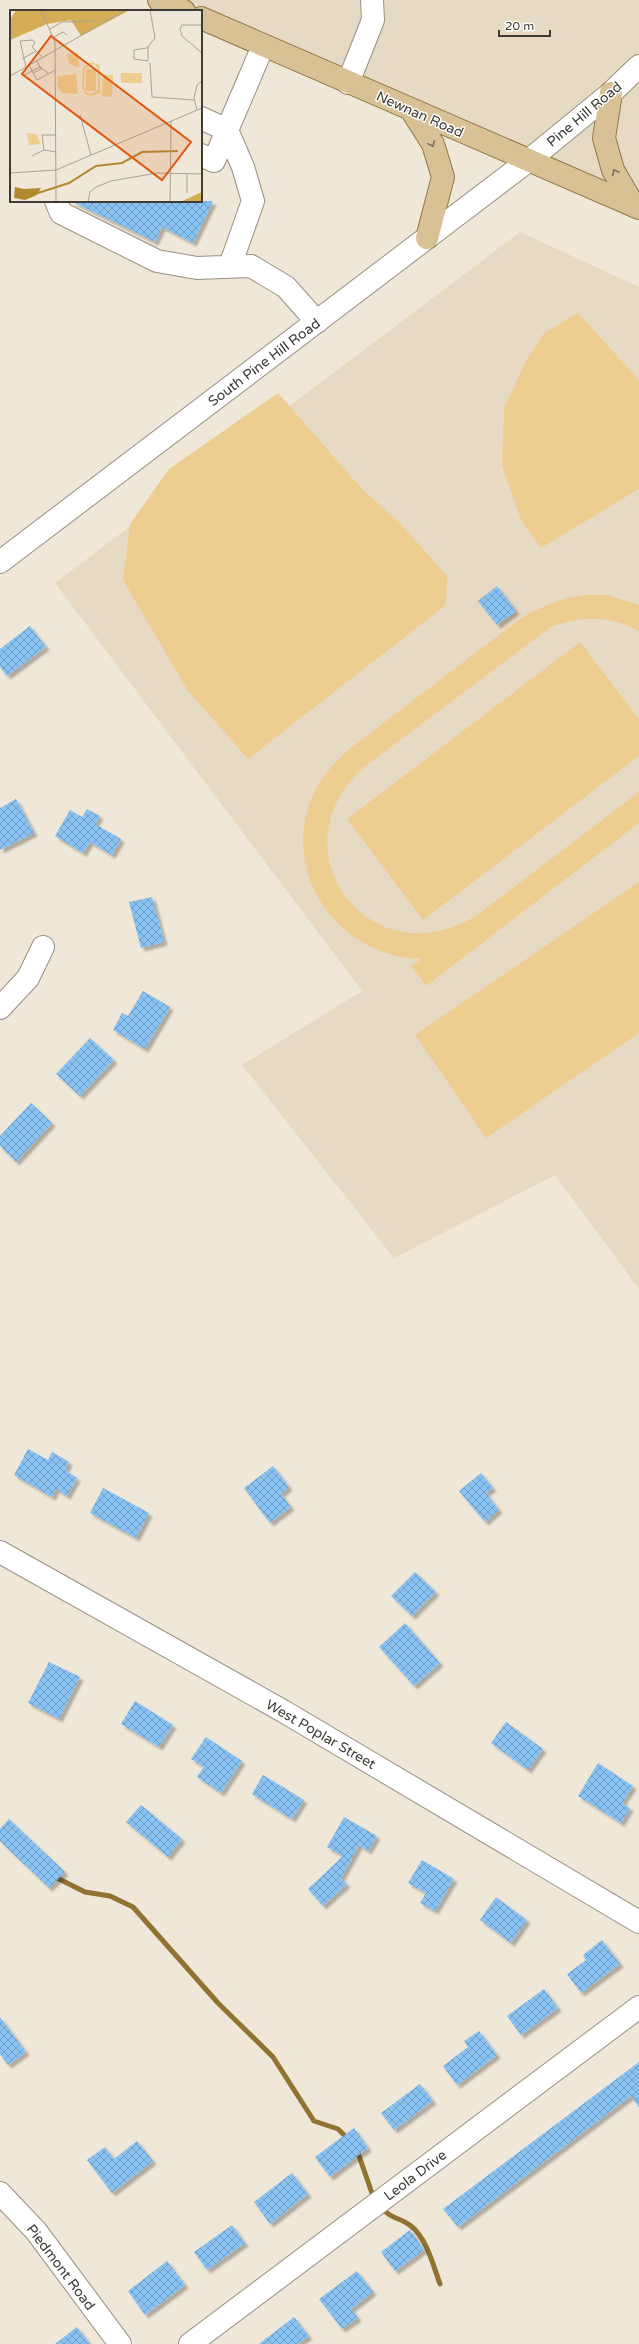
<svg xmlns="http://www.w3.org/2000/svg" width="639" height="2344" font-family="'Varela Round',sans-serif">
<defs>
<pattern id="building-cross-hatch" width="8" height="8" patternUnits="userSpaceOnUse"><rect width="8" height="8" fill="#88c2f3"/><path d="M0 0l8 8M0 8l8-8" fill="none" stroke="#719fc6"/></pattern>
<filter id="shadow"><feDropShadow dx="3.5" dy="3.5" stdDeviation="1" flood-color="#0004"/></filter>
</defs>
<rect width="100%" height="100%" fill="#efe7d7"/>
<path fill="#e6dac4" d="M187 0H639V219L512 163Z
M520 232 639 287V1289L555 1175 394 1258 242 1065 362 991 55 583Z"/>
<path fill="#eece90" d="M578 313 639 380V489L541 548 522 522 502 466 504 408 527 359 544 333Z
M278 393 362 489 400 523 447 576 446 605 248 759 188 691 123 580 130 524 169 469Z
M584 595H607L639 605V631C609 615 581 616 551 627L363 768C272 852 372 981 477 915L639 792V823L426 986 411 966 421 959C333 956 274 864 318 785 326 771 337 761 348 750L521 618C542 606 560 599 584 595Z
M580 642 639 719V756L423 920 347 819Z
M639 882V1033L486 1138 415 1035Z"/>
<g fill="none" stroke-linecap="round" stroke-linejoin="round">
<path stroke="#907231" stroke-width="5" d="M53 1876 85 1892 110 1896 133 1907 218 2003 273 2057 314 2121 338 2129 348 2139
M357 2150 374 2199
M380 2206C391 2220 400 2217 411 2226 427 2239 433 2265 440 2284"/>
</g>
<path fill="url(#building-cross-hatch)" filter="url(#shadow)" d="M71 201H213L193 243 162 227 155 242Z
M497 586 516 611 497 625 478 601Z
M30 626 46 647 7 676 0 667V649Z
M16 799 34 833 0 850V808Z
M87 809 100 816 95 824 121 839 112 855 90 842 83 853 55 836 70 810 82 817Z
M152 897 164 942 141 948 129 902Z
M143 991 170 1007 145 1049 113 1030 122 1013 128 1016Z
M90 1038 114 1060 80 1096 56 1074Z
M31 1103 52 1123 16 1162 0 1146V1136Z
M28 1449 48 1460 52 1452 69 1462 65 1470 77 1478 67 1496 56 1489 52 1497 14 1475Z
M273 1466 289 1487 281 1494 291 1507 270 1523 244 1488Z
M481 1473 493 1488 486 1493 499 1510 485 1522 459 1491Z
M103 1488 149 1513 136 1538 90 1513Z
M415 1572 436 1592 412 1616 391 1596Z
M405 1623 440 1663 414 1686 379 1647Z
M49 1662 80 1677 59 1719 28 1703Z
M135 1701 173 1725 159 1747 121 1724Z
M506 1722 543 1749 528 1770 491 1743Z
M206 1737 242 1761 221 1793 197 1777 204 1767 191 1759Z
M598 1763 633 1786 622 1803 630 1808 621 1823 578 1796Z
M263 1775 304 1800 292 1819 252 1794Z
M141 1805 182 1839 168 1857 126 1822Z
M344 1817 377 1836 368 1851 359 1845 341 1878 347 1884 323 1906 308 1889 343 1856 327 1847Z
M9 1819 65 1872 49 1888 0 1841V1829Z
M422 1860 454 1879 435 1911 420 1903 426 1893 408 1883Z
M496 1897 527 1920 511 1943 480 1920Z
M602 1940 620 1964 581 1993 567 1974 586 1960 583 1955Z
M544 1989 558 2008 521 2035 507 2016Z
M0 2017 26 2052 8 2065 0 2054Z
M479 2031 497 2055 457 2085 443 2066 468 2047 464 2041Z
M639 2062V2107L631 2096 458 2227 443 2209Z
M420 2084 433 2101 394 2130 381 2113Z
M354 2128 368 2148 330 2177 315 2157Z
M137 2141 153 2161 112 2193 87 2160 105 2147 114 2159Z
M292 2173 308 2194 270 2224 254 2202Z
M232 2225 245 2243 207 2270 194 2252Z
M410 2230 424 2250 395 2271 381 2252Z
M167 2261 185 2285 145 2315 128 2291Z
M357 2271 373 2292 351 2309 358 2318 342 2329 319 2299Z
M294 2317 309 2336 298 2344H259Z
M77 2327 90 2344H55Z"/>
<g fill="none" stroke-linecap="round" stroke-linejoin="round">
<g stroke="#989082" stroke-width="24">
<path id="minor" d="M348 83 373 20 372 0
M201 118 227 130 243 167 253 201 230 266
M201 155 214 161 263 46
M56 201 61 213 157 261 197 268 251 266 286 287 317 322
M0 562 528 161 611 93 639 66
M0 1008 28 978 43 947
M0 1552 283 1711 639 1922
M0 2193 36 2231 120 2344
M190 2344 639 2007"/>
</g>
<g stroke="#917746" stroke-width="24">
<path id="major" d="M159 0 184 11
M201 18 639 208
M611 93 604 138 613 170 634 206
M412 111 433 144 443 177 427 238"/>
</g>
<use href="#minor" stroke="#fff" stroke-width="22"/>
<use href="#major" stroke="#d7c195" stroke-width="22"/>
</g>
<defs><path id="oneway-chevron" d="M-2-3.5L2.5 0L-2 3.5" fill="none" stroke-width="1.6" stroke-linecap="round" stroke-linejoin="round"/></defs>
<g stroke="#7b715b">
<use href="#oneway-chevron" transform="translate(432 144) rotate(66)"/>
<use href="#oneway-chevron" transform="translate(615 172) rotate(-116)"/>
</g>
<g text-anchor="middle" stroke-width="3" stroke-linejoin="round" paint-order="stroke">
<g font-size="14" fill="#3e3b35" stroke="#fff">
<text transform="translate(420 114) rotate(24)" y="5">Newnan Road</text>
<text transform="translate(584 114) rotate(-40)" y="5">Pine Hill Road</text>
<text transform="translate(264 362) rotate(-37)" y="5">South Pine Hill Road</text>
<text transform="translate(321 1734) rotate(30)" y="5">West Poplar Street</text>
<text transform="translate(415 2175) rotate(-37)" y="5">Leola Drive</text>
<text transform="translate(61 2267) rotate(53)" y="5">Piedmont Road</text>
</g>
</g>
<g transform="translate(10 10)">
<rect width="192" height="192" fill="#efe7d7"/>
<path d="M6 0H120L71 26 61 10 37 14 0 30V10ZM192 182V192H170Z" fill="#d7ac56"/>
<path d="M68 43 69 57H67L59 53 57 44ZM81 52 90 55V83L81 86 75 84 72 77 73 58ZM81 54 86 56 88 61V80L81 84 76 82 74 77 75 59ZM76 59H86V81H76ZM111 63H132V73H111ZM66 64 68 84 52 83 47 75 48 66ZM93 65H103L102 87 92 86ZM17 123 26 124 31 134 19 135Z" fill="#eece90" fill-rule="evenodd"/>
<path d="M5 177 14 179 31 178 27 185 15 190 4 188Z" fill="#b3892f"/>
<path fill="none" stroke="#b3892f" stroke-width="2" d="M28 183 59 173 86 156 112 153 132 142 168 141"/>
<path fill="none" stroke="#a8a296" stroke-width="1" d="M31 0 45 32 46 192M192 15H172L170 19 172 26 192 43M40 19 52 12 84 11M44 27 53 22 57 25M138 37V51L124 49V40L137 38 145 28 140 0M12 49 26 41M140 53 142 87 184 90M19 55 27 70 45 60M16 57 10 31 23 30 25 33 22 37 32 47M23 63 31 59 27 51M14 65 30 57 38 63M0 66 116 0M187 100 184 88 187 75 192 71M70 105 81 145M34 140 46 142M22 146 34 140 32 125H46M0 163 46 160 192 98M177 183V164M78 192 80 182 86 177 101 171 147 163 192 164M160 192 161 111"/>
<path fill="#e0580e" fill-opacity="0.15" stroke="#e0580e" stroke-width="2" d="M41 26 181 132 152 170 12 64Z"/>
<rect width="192" height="192" fill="none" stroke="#3e3b35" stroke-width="2"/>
</g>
<path d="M499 30v6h51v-6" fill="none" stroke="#3e3b35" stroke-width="2"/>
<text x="505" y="30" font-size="12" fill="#3e3b35" stroke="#ffffff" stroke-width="3" paint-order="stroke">20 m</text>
</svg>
